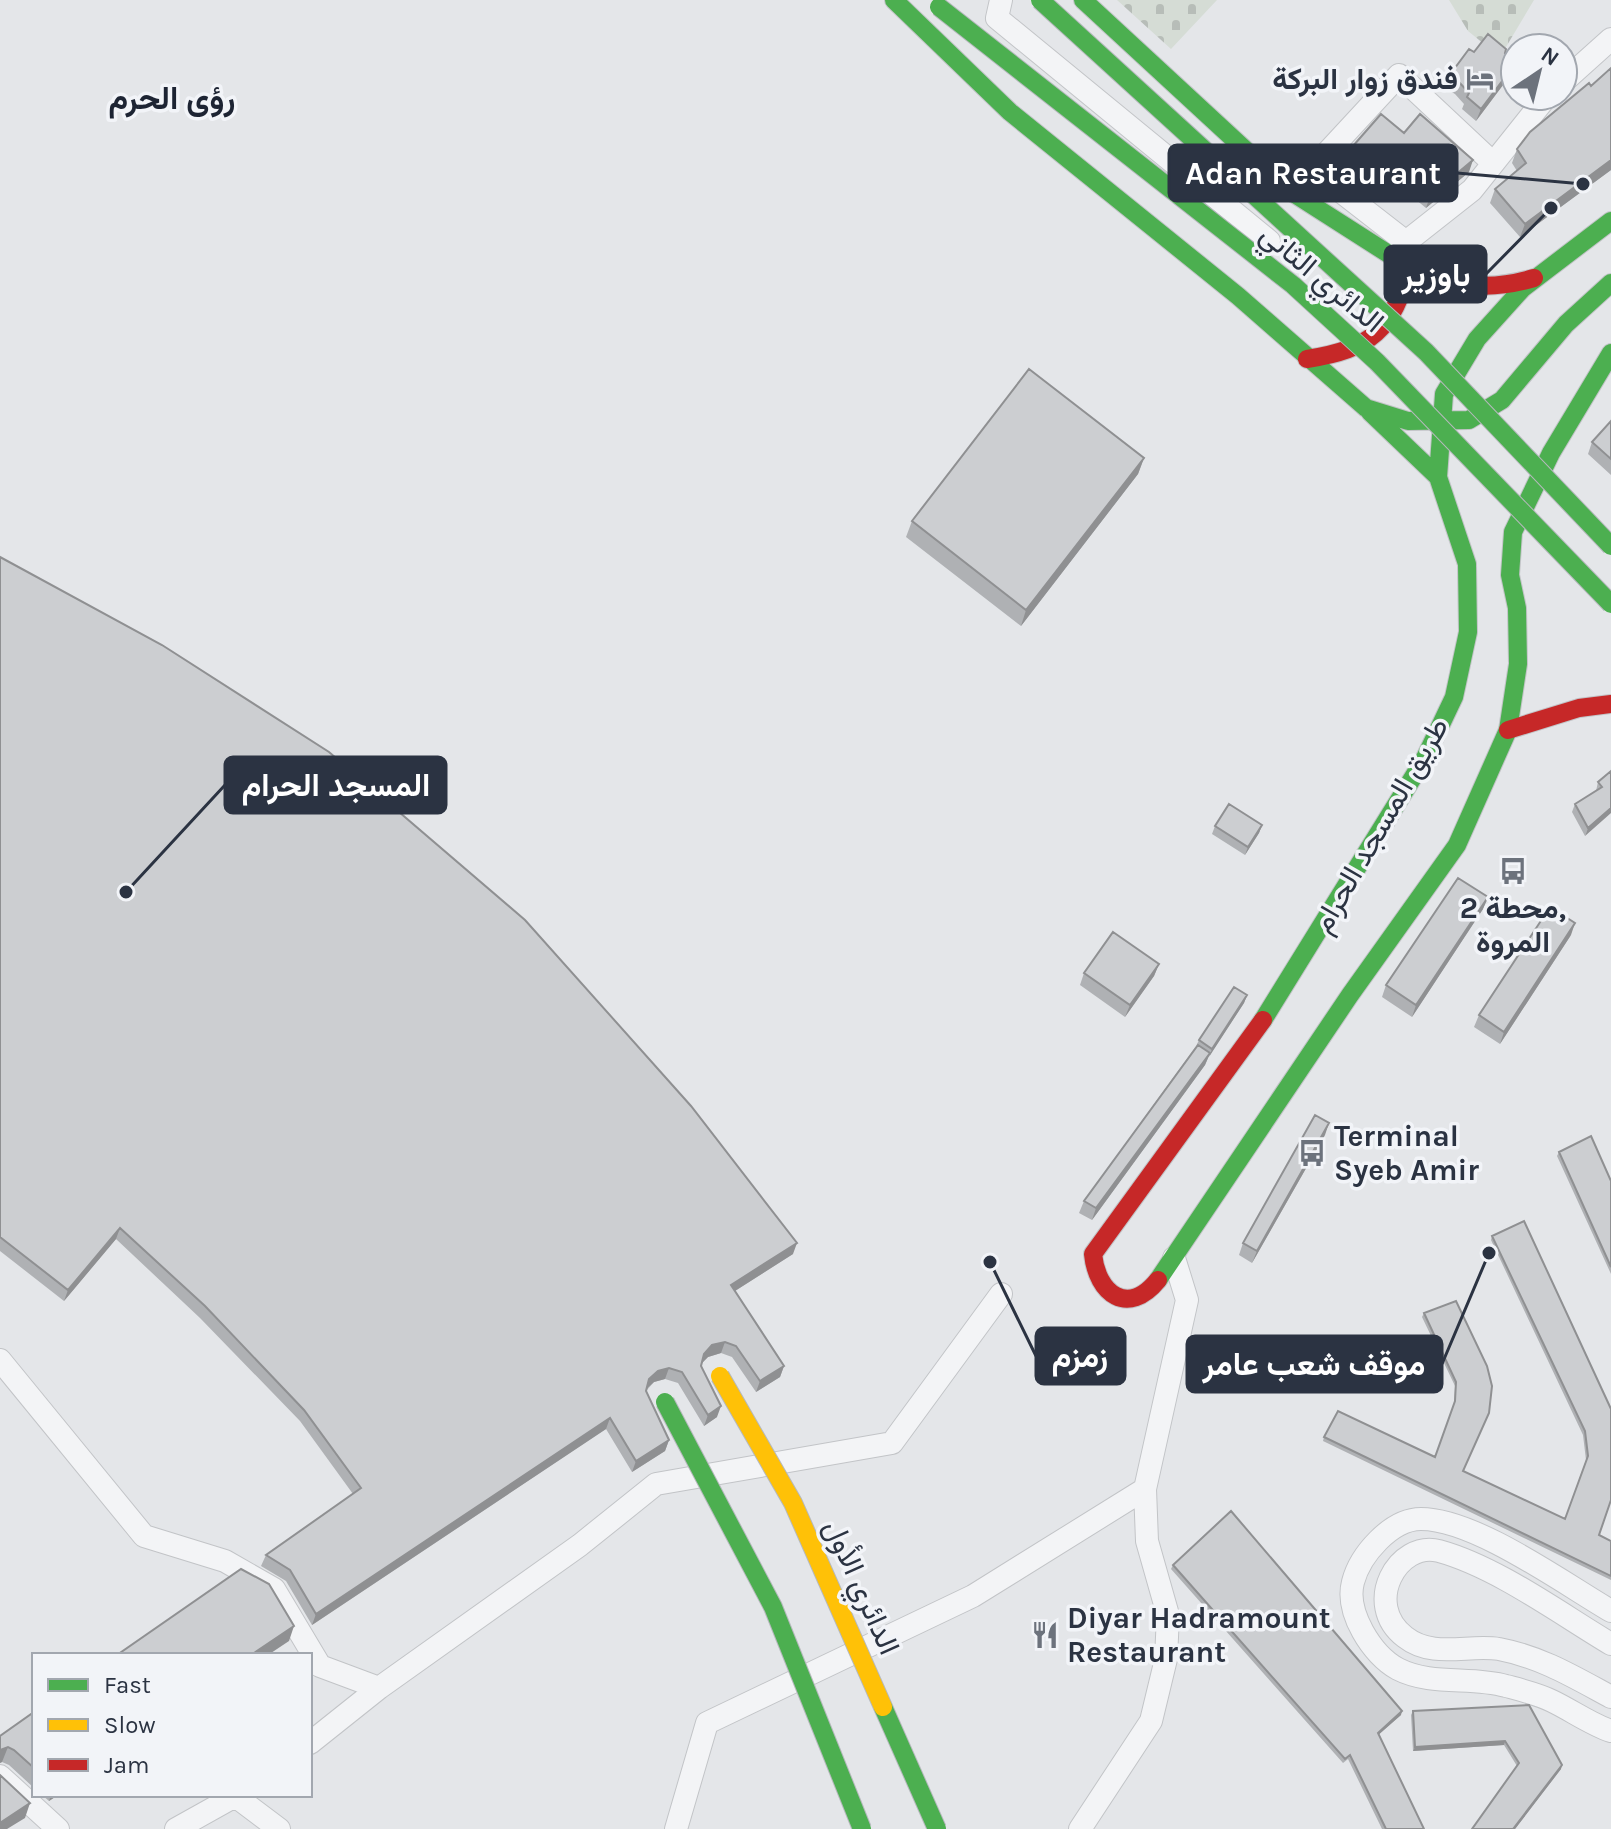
<svg xmlns="http://www.w3.org/2000/svg" width="1611" height="1829" font-family="Karla,Vazirmatn,sans-serif">
<defs>
<pattern id="cemetery-stones" width="16" height="16" patternUnits="userSpaceOnUse" patternTransform="scale(2)"><rect width="16" height="16" fill="#d5dcd5"/><path d="M2 7V4a2 2 0 0 1 4 0v3zM10 15v-3a2 2 0 0 1 4 0v3z" fill="#b7bdb8"/></pattern>
</defs>
<rect width="100%" height="100%" fill="#e4e6e9"/>
<path fill="url(#cemetery-stones)" d="M1117 0H1217L1171 49Z
M1449 0H1534L1500 57 1468 31Z"/>
<g fill="none" stroke-linecap="round" stroke-linejoin="round">
<g stroke="#c2c4c7" stroke-width="24">
<path id="street" d="M1001 0 997 18 1269 241
M1563 82 1611 39
M1406 242 1312 169 1399 75 1493 163
M1408 256 1406 242 1472 190 1547 96
M0 1360 144 1536 225 1561 274 1589 320 1666 379 1688
M1611 1611C1563 1583 1475 1519 1421 1519 1391 1519 1360 1555 1353 1582 1345 1612 1372 1655 1398 1669 1431 1686 1472 1676 1506 1686 1521 1690 1538 1694 1552 1701 1571 1710 1592 1725 1611 1731
M1611 1644C1559 1613 1497 1567 1439 1551 1398 1540 1362 1604 1405 1637 1433 1659 1468 1644 1499 1649 1541 1657 1574 1677 1611 1697
M310 1743 379 1688 580 1545 656 1484 892 1443 1001 1294
M0 1776 58 1829
M235 1796 279 1829
M176 1829 237 1795
M676 1829 707 1723 973 1596 1145 1489
M1080 1829 1151 1721 1166 1659 1168 1615 1147 1541 1145 1489 1187 1300 1174 1258"/>
</g>
<g stroke="#c2c4c7" stroke-width="20">
<path id="fast" d="M894 0 1010 112 1238 296 1366 408
M1083 0 1290 191 1409 267
M1366 408 1408 421 1469 420 1502 400 1566 324 1611 283
M1370 412 1438 477
M1263 1020 1425 758 1454 697 1468 632 1467 564 1438 477 1444 394 1477 339 1523 288 1611 221
M1158 1280 1350 995 1457 845 1508 730 1518 664 1517 608 1510 575 1513 532 1551 453 1611 353"/>
</g>
<g stroke="#c2c4c7" stroke-width="20">
<path id="jam" d="M1307 359C1371 349 1393 330 1409 267 1453 286 1487 292 1534 278
M1508 730 1579 708 1611 704
M1158 1280C1128 1317 1097 1294 1093 1254L1263 1020"/>
</g>
<use href="#street" stroke="#f3f4f6" stroke-width="22"/>
<use href="#fast" stroke="#4caf50" stroke-width="18"/>
<use href="#jam" stroke="#c62828" stroke-width="18"/>
<g stroke="#b6b9bd" stroke-width="20" stroke-linecap="butt">
<path id="fast-bridge" d="M1040 0 1426 352 1611 546
M939 7 1293 285 1377 362 1611 604
M665 1402 773 1607 862 1829
M883 1707 937 1829"/>
</g>
<g stroke="#b6b9bd" stroke-width="20" stroke-linecap="butt">
<path id="slow-bridge" d="M720 1376 793 1503 883 1707"/>
</g>
<use href="#fast-bridge" stroke="#4caf50" stroke-width="18"/>
<use href="#slow-bridge" stroke="#ffc107" stroke-width="18"/>
</g>
<path fill="#afb1b4" d="M1474 52 1505 53 1512 73 1476 121 1462 109 1464 104 1455 94 1445 88 1449 76Z
M1611 68V170L1520 237 1490 203 1495 189 1517 171 1512 163 1517 149 1591 86Z
M1404 133 1469 172 1426 208 1393 181 1386 190 1349 158 1353 146Z
M1611 421V475L1588 454 1592 442Z
M1144 458 1138 474 1021 626 906 537 912 521Z
M0 557 793 1254 735 1291 784 1366 780 1377 756 1392 732 1357 721 1353 708 1357 702 1363 701 1366 717 1417 704 1426 678 1383 665 1379 654 1382 646 1391 669 1440 665 1451 632 1472 606 1429 312 1625 286 1581 261 1566 266 1555 353 1494 300 1421 200 1318 116 1239 64 1301 0 1251Z
M1611 771 1585 836 1572 812 1575 804 1596 791 1598 782Z
M1262 825 1259 833 1245 855 1212 834 1215 826Z
M1488 897 1483 909 1412 1017 1382 997 1386 985Z
M1571 935 1500 1044 1474 1027 1479 1015Z
M1159 964 1154 976 1125 1017 1080 985 1084 973Z
M1247 995 1244 1003 1209 1056 1205 1065 1092 1220 1079 1213 1084 1201 1196 1046 1199 1040Z
M1325 1135 1252 1263 1239 1255 1243 1243Z
M1559 1152 1611 1181V1274L1557 1156Z
M1492 1236 1611 1409 1599 1535 1611 1541V1580L1323 1441 1324 1437 1435 1457 1454 1405 1455 1386 1422 1317 1424 1313 1456 1301 1464 1471 1565 1519 1586 1460 1583 1435 1491 1240Z
M1173 1565 1401 1715 1378 1735 1424 1829H1382L1348 1759 1343 1763 1171 1569Z
M1529 1705 1561 1769 1515 1829H1472L1517 1766 1504 1745 1413 1751 1411 1715 1413 1711Z
M34 1712V1788L9 1765 2 1762 0 1763V1736Z
M42 1795H58L49 1801Z"/>
<path fill="#8f9092" d="M1515 64 1512 73 1476 121 1481 109Z
M1473 160 1469 172 1426 208 1430 196Z
M1611 160V170L1520 237 1525 224Z
M1398 169 1393 181 1386 190 1391 178Z
M1144 458 1138 474 1021 626 1026 610Z
M1611 808V813L1585 836 1588 828Z
M1262 825 1259 833 1245 855 1248 847Z
M1488 897 1483 909 1412 1017 1416 1005Z
M1575 923 1571 935 1500 1044 1504 1032Z
M1159 964 1154 976 1125 1017 1130 1005Z
M1247 995 1244 1003 1209 1057 1212 1049Z
M1210 1053 1205 1065 1092 1220 1096 1208Z
M1329 1123 1325 1135 1252 1263 1257 1251Z
M120 1228 116 1239 64 1301 68 1290Z
M797 1243 793 1254 727 1296 731 1285Z
M725 1342 721 1353 708 1357 700 1365 704 1354 712 1345Z
M784 1366 780 1377 756 1392 760 1381Z
M669 1368 665 1379 654 1382 645 1390 649 1379 658 1371Z
M721 1406 717 1417 704 1426 708 1415Z
M610 1418 606 1429 312 1625 316 1614Z
M669 1440 665 1451 632 1472 636 1461Z
M294 1626 289 1641 268 1655H251Z
M1402 1711 1401 1715 1376 1737 1378 1733Z
M1505 1741 1504 1745 1413 1751 1415 1747Z
M8 1747 2 1762 0 1763V1750Z
M1562 1765 1561 1769 1515 1829H1513Z
M51 1795H58L49 1801Z
M30 1803 25 1818 7 1829H0V1823Z"/>
<path fill="#ccced1" stroke="#8f9092" stroke-width="2" d="M1488 34 1506 49 1505 53 1515 60V64L1481 109 1467 97 1469 93 1459 82 1449 76 1469 49 1474 52Z
M1611 68V160L1525 224 1495 189 1526 163 1517 149 1530 132 1589 83 1591 86Z
M1381 114 1404 133 1420 114 1473 160 1430 196 1398 169 1391 178 1353 146Z
M1029 369 1144 458 1026 610 912 521Z
M1611 421V459L1592 442Z
M0 557 162 645 329 752 525 920 691 1106 797 1243 731 1285 784 1366 760 1381 736 1346 725 1342 712 1345 704 1354 701 1366 721 1406 708 1415 682 1372 669 1368 658 1371 649 1379 646 1391 669 1440 636 1461 610 1418 316 1614 290 1570 266 1555 361 1488 304 1410 205 1306 120 1228 68 1290 0 1237Z
M1611 771V808L1588 828 1575 804 1602 787 1598 782Z
M1229 804 1262 825 1248 847 1215 826Z
M1458 878 1488 897 1416 1005 1386 985Z
M1550 907 1575 923 1504 1032 1479 1015Z
M1113 932 1159 964 1130 1005 1084 973Z
M1234 987 1247 995 1212 1049 1199 1040Z
M1198 1045 1210 1053 1096 1208 1084 1201Z
M1315 1115 1329 1123 1257 1251 1243 1243Z
M1591 1136 1611 1181V1267L1559 1152Z
M1524 1221 1611 1409V1500L1599 1535 1611 1541V1576L1324 1437 1338 1411 1435 1457 1455 1401 1456 1382 1424 1313 1456 1301 1487 1366 1492 1386 1489 1413 1463 1471 1565 1519 1588 1456 1585 1431 1492 1236Z
M1231 1511 1402 1711 1378 1733 1424 1829H1386L1350 1755 1345 1759 1173 1565Z
M241 1569 269 1584 294 1626 251 1655H117Z
M1529 1705 1562 1765 1513 1829H1472L1519 1763 1505 1741 1415 1747 1413 1711Z
M34 1712V1768L14 1750 8 1747 0 1750V1736Z
M0 1775 30 1803 0 1823Z"/>
<defs>
<g id="hotel-bare" transform="scale(2.16)"><path d="M-6-4.5h1.5V1H6V5H4.5V3h-9V5H-6ZM-4 0a1.8 1.8 0 1 1 3.6 0ZM.5 0V-2.5h3Q6-2.5 6 0Z" fill="#6c727c" stroke="#f2f4f8" stroke-width="2.5" paint-order="stroke"/></g>
<g id="bus-bare" transform="scale(2.16)"><path d="M-5-6H5V4H4V6H2V4H-2V6H-4V4H-5ZM-3.5-4V0h7V-4ZM-3.5 1.2v1.5H-2V1.2ZM2 1.2v1.5H3.5V1.2Z" fill="#6c727c" stroke="#f2f4f8" stroke-width="2.5" paint-order="stroke"/></g>
<g id="restaurant-bare" transform="scale(2.16)"><path d="M-5-6h1v4h1v-4h1v4h1v-4h1v5L-1.5 .5V6h-2V.5L-5-1ZM5-6V6H3V1.5H1.5Q1.5-4 5-6Z" fill="#6c727c" stroke="#f2f4f8" stroke-width="2.5" paint-order="stroke"/></g>
</defs>
<g fill-rule="evenodd">
<use href="#hotel-bare" x="1480" y="79"/>
<use href="#bus-bare" x="1513" y="871"/>
<use href="#bus-bare" x="1312" y="1153"/>
<use href="#restaurant-bare" x="1045" y="1635"/>
</g>
<g text-anchor="middle" stroke-width="7" stroke-linejoin="round" paint-order="stroke">
<g font-size="30" font-weight="bold" fill="#2b3342" stroke="#f2f4f8" text-anchor="start">
<text x="1458" y="89" text-anchor="end">فندق زوار البركة</text>
<text x="1513" y="918" text-anchor="middle">محطة 2,<tspan x="1513" dy="34">المروة</tspan></text>
<text x="1334" y="1146">Terminal<tspan x="1334" dy="34">Syeb Amir</tspan></text>
<text x="1067" y="1628">Diyar Hadramount<tspan x="1067" dy="34">Restaurant</tspan></text>
</g>
<g font-size="30" fill="#2b3342" stroke="#f2f4f8">
<text transform="translate(1322 278) rotate(40)" y="10">الدائري الثاني</text>
<text transform="translate(1380 825) rotate(-60)" y="10">طريق المسجد الحرام</text>
<text transform="translate(862 1587) rotate(66)" y="10">الدائري الأول</text>
</g>
<g font-size="32" font-weight="bold" fill="#1d2433" stroke="#f2f4f8">
<text x="172" y="109">رؤى الحرم</text>
</g>
</g>
<path fill="none" stroke="#2b3342" stroke-width="3" d="M1583 184L1457 173M1551 208L1486 274M126 892L225 785M990 1262L1036 1356M1489 1253L1442 1364"/>
<g fill="#2b3342" stroke="#f2f4f8" stroke-width="3">
<circle cx="1583" cy="184" r="8"/>
<circle cx="1551" cy="208" r="8"/>
<circle cx="126" cy="892" r="8"/>
<circle cx="990" cy="1262" r="8"/>
<circle cx="1489" cy="1253" r="8"/>
</g>
<g fill="#2b3342" stroke="#2b3342" stroke-width="3">
<rect x="1169" y="145" width="288" height="56" rx="8"/>
<rect x="1385" y="246" width="101" height="56" rx="8"/>
<rect x="225" y="757" width="221" height="56" rx="8"/>
<rect x="1036" y="1328" width="89" height="56" rx="8"/>
<rect x="1187" y="1336" width="255" height="56" rx="8"/>
</g>
<g font-size="32" text-anchor="middle" font-weight="bold" fill="#fff">
<text x="1313" y="184">Adan Restaurant</text>
<text x="1436" y="286">باوزير</text>
<text x="336" y="796">المسجد الحرام</text>
<text x="1080" y="1367">زمزم</text>
<text x="1314" y="1375">موقف شعب عامر</text>
</g>
<rect x="32" y="1653" width="280" height="144" fill="#f2f4f8" stroke="#a2a7af" stroke-width="2"/>
<rect x="48" y="1679" width="40" height="12" fill="#4caf50" stroke="#a2a7af" stroke-width="2"/>
<text x="104" y="1693" font-size="24" fill="#2b3342">Fast</text>
<rect x="48" y="1719" width="40" height="12" fill="#ffc107" stroke="#a2a7af" stroke-width="2"/>
<text x="104" y="1733" font-size="24" fill="#2b3342">Slow</text>
<rect x="48" y="1759" width="40" height="12" fill="#c62828" stroke="#a2a7af" stroke-width="2"/>
<text x="104" y="1773" font-size="24" fill="#2b3342">Jam</text>
<g transform="translate(1539 72) rotate(35)"><circle r="38" fill="#f2f4f8" stroke="#a2a7af" stroke-width="2"/>
<path d="M0-6L14 30L0 20L-14 30Z" fill="#6c727c"/>
<text y="-12" font-size="22" font-weight="bold" text-anchor="middle" fill="#2b3342">N</text>
</g>
</svg>
